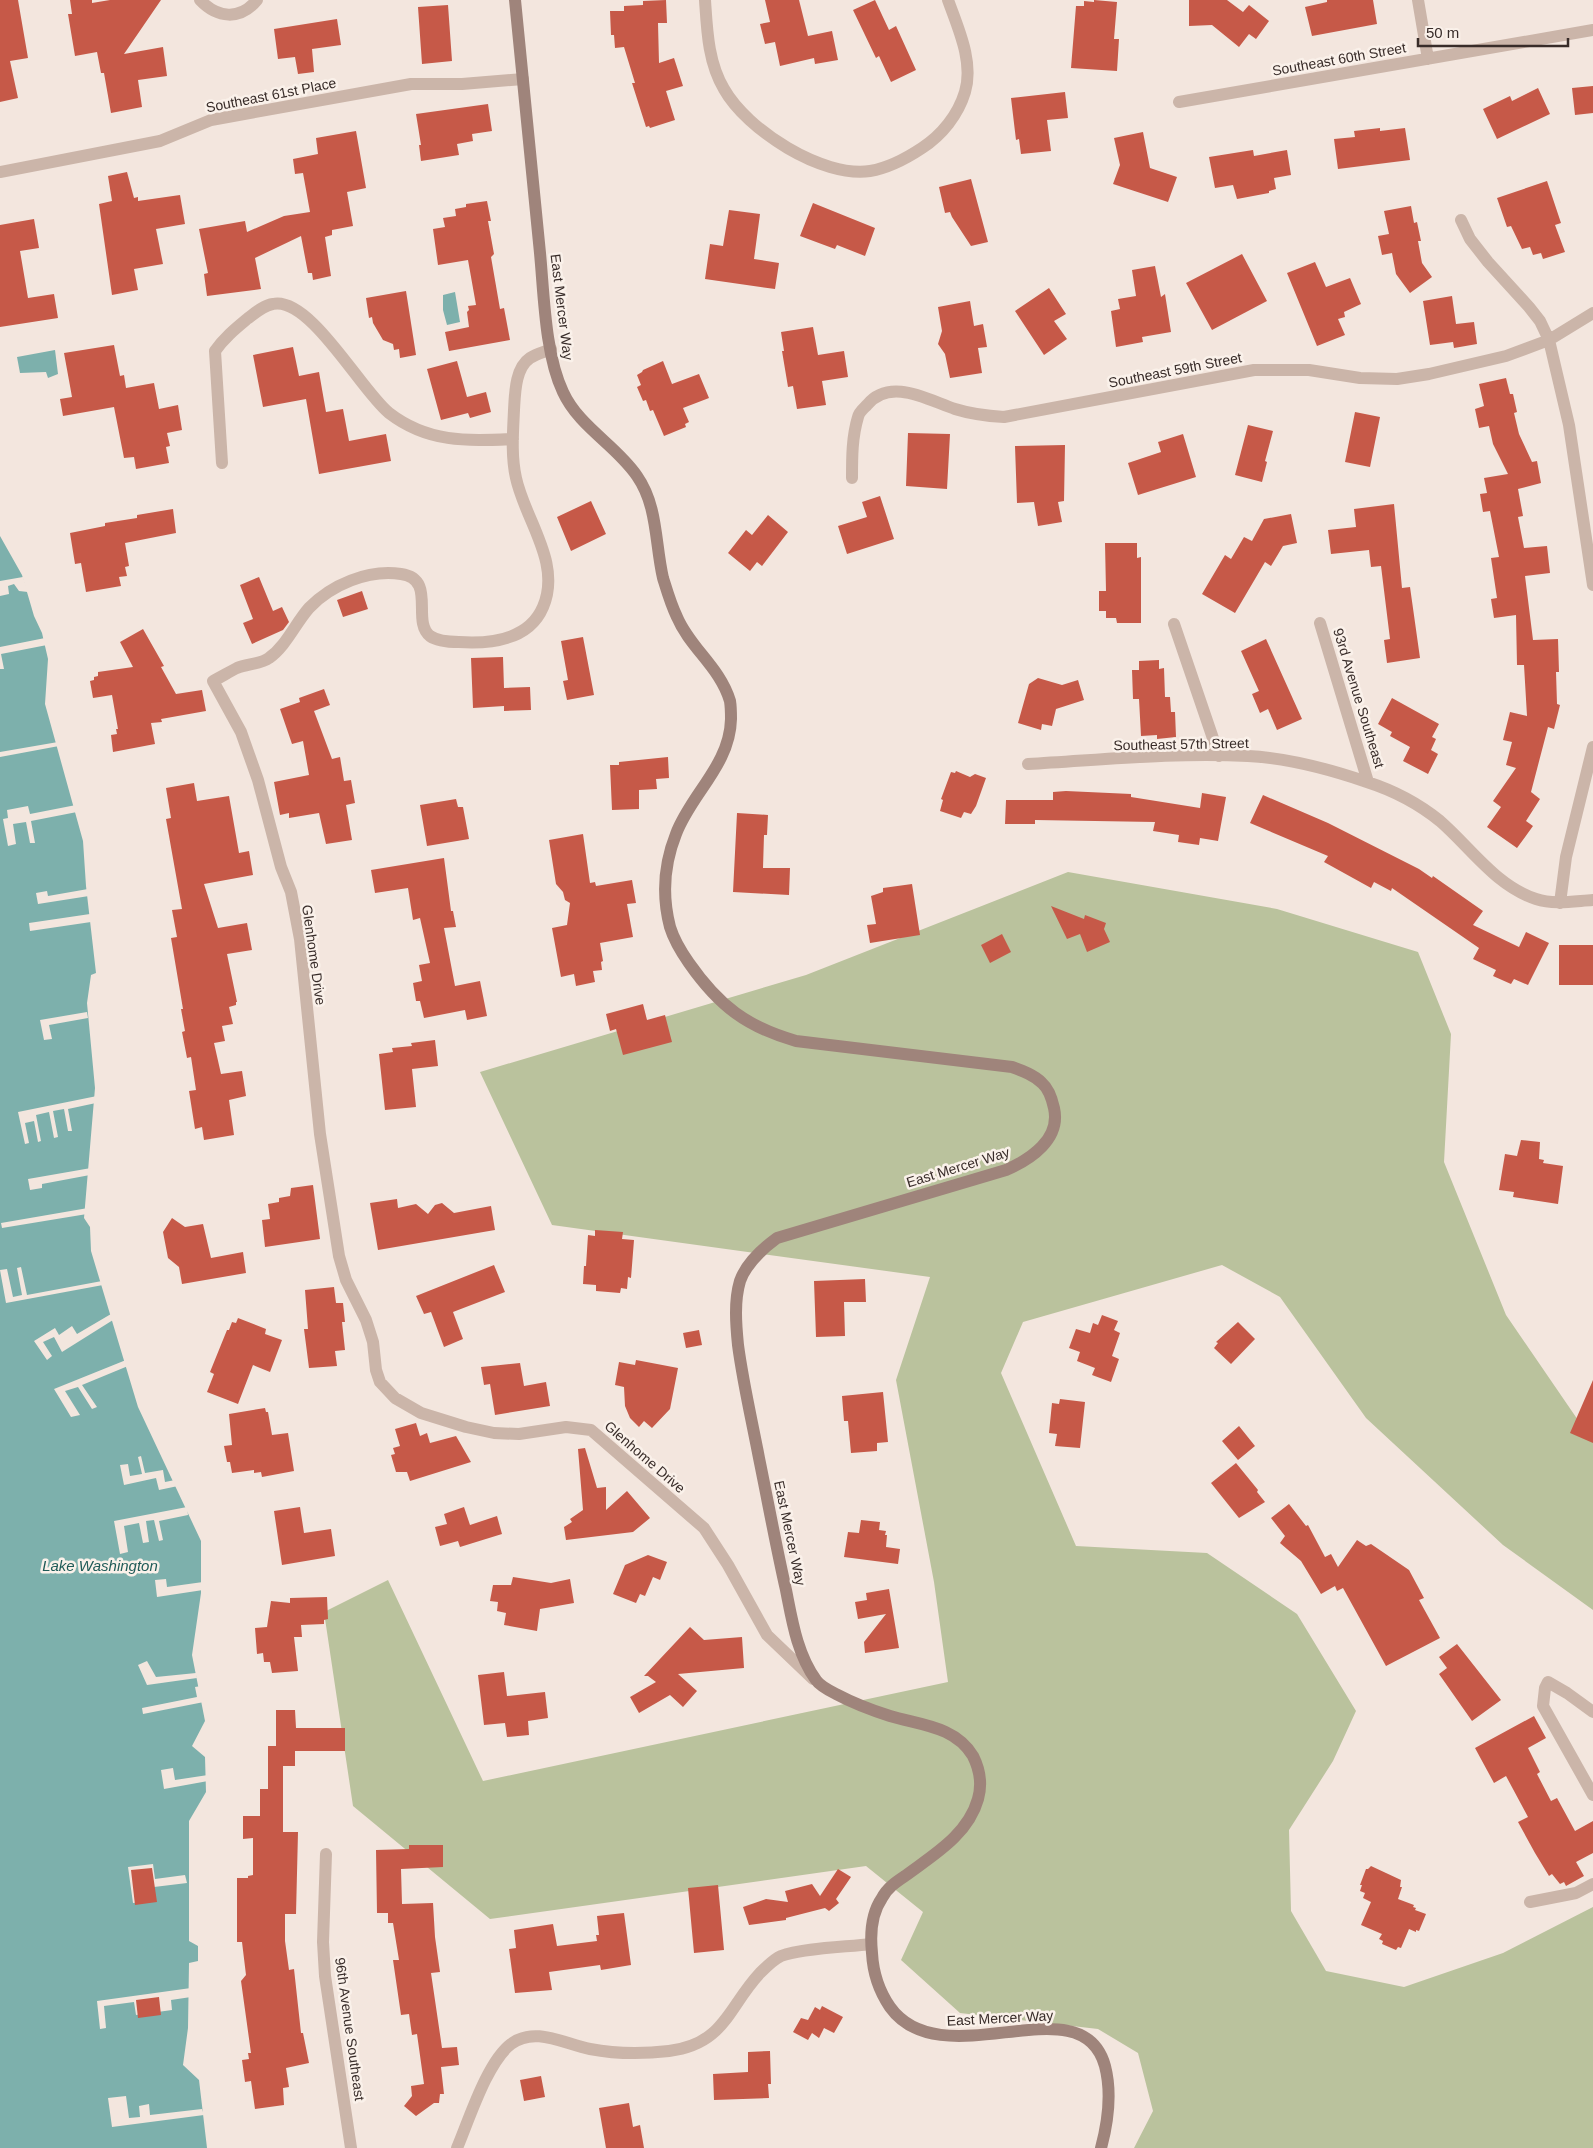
<svg xmlns="http://www.w3.org/2000/svg" width="1593" height="2148" font-family="Helvetica,sans-serif">
<rect width="100%" height="100%" fill="#f3e6de"/>
<path fill="#bac29d" d="M1068 872 1277 909 1418 952 1451 1034 1444 1162 1506 1315 1593 1442V1610L1503 1545 1366 1418 1280 1297 1222 1265 1023 1322 1001 1373 1076 1546 1207 1553 1297 1614 1356 1711 1333 1761 1289 1830 1291 1911 1326 1971 1404 1987 1503 1953 1593 1907V2148H1134L1153 2111 1138 2053 1098 2029 960 2013 901 1960 923 1912 866 1866 490 1919 353 1806 324 1612 388 1580 483 1781 948 1682 934 1582 896 1380 930 1277 552 1225 480 1072 806 975Z"/>
<path fill="#7db0ac" d="M455 292 460 322 447 325 443 310V295Z
M55 350 58 374 48 378 46 372 20 373 17 357Z
M0 536 22 575 34 616 42 633 48 659 45 704 83 841 86 886 96 973 91 975 87 1003 95 1088 84 1218 90 1227 91 1251 138 1407 201 1541V1593L192 1655 205 1721 192 1746 205 1757 206 1792 189 1821V1941L198 1946V1961L189 1963 188 2028 183 2065 199 2080 207 2148H0Z"/>
<path fill="#f3e6de" d="M23 577 28 592 19 591 14 584 8 586 9 594 0 596V581Z
M45 638 47 645 1 654 4 669H0V647Z
M58 742 59 746 0 757V752Z
M76 805 77 812 31 821 35 843H30L26 822 13 824 16 844 8 846 3 819 8 818 7 810 28 806 30 814Z
M88 889 89 896 38 904 36 893 47 891 48 896Z
M90 914 91 922 30 931 29 923Z
M87 1012 88 1018 49 1025 52 1039 44 1040 40 1020Z
M97 1096 96 1103 68 1109 72 1131H68L64 1109 53 1111 58 1137 54 1138 49 1112 36 1115 41 1141 38 1142 34 1121 25 1123 29 1143 25 1144 18 1112Z
M91 1168 90 1175 42 1184V1188L30 1190 28 1179Z
M88 1208 87 1214 2 1228 1 1223Z
M21 1267 27 1295 102 1281 103 1285 6 1303 0 1270 7 1269 13 1297 22 1295 17 1268Z
M111 1314 113 1320 62 1352 54 1337 43 1342 52 1356 47 1360 34 1341 55 1328 59 1335 72 1326 77 1334Z
M126 1360 128 1366 82 1385 97 1407 92 1409 78 1387 65 1391 80 1415 71 1417 54 1389Z
M141 1456 145 1473 163 1470 165 1482 175 1480 178 1486 159 1490 156 1478 124 1485 120 1465 128 1464 130 1476 142 1474 138 1457Z
M187 1507 188 1515 159 1521 163 1540 159 1541 154 1520 146 1521 149 1542 143 1543 139 1523 124 1526 128 1552 120 1554 114 1521Z
M166 1579 167 1587 203 1582V1590L157 1597 155 1580Z
M147 1661 156 1677 196 1673 197 1678 147 1685 138 1665Z
M201 1686 204 1702 143 1714 142 1708 197 1697 195 1687Z
M173 1768 175 1780 208 1775V1781L164 1789 161 1770Z
M153 1864 155 1879 185 1875 187 1883 154 1887 156 1901 133 1903 128 1867Z
M191 1988V1997L171 2000 172 2010 136 2015 134 2002 104 2006 106 2028 100 2029 97 2001Z
M126 2096 129 2118 140 2117 139 2106 149 2104 150 2115 202 2109 204 2115 112 2127 108 2098Z"/>
<path fill="#c65948" d="M0 0H18L28 58 10 61 18 98 0 102Z
M70 0H92V3L110 0H161L124 54 163 47 167 76 138 80 142 107 111 113 104 73H101L97 52 75 56 68 14H72Z
M666 0 667 23H658L659 63 674 58 683 86 666 91 675 120 650 128 649 126 646 127 632 83H635L624 47 615 48 614 35H611L610 11H624V6L643 5V1Z
M765 0H799L808 36 832 31 838 60 815 64 814 58 780 66 775 42 765 44 760 24 770 22Z
M875 0 889 30 896 26 916 70 891 82 879 56 876 58 853 10Z
M1094 0 1117 2 1114 39H1119L1117 71 1071 68 1076 6H1084V1L1094 2Z
M1189 0H1227L1243 12 1249 5 1269 21 1256 39 1249 34 1239 47 1212 25 1189 26Z
M1327 0H1373L1377 24 1312 36 1305 7 1327 2Z
M448 5 452 61 422 64 418 7Z
M337 19 341 45 312 49 314 72 298 74 295 57 278 59 274 29Z
M1593 86V113L1575 115 1572 88Z
M1538 88 1550 114 1497 139 1483 109 1510 96 1512 101Z
M1065 92 1068 118 1047 120 1051 151 1021 154 1019 139 1016 140 1011 98Z
M488 104 492 131 472 134 473 141 457 144 459 155 421 161 419 145H421L416 114Z
M1380 128V131L1405 128 1410 160 1338 169 1334 139 1355 137 1354 131Z
M356 131 366 188 347 192 353 226 332 230V235L325 237 331 276 313 280 312 273H308L301 236 255 258 261 289 207 296 204 274 208 273 199 229 245 221 247 232 284 216 310 212 303 173 295 174 293 159 318 154 316 138Z
M1143 132 1150 168 1177 177 1168 202 1113 184 1120 165 1114 138Z
M1253 150 1254 156 1287 150 1291 175 1274 178 1276 189 1269 191V193L1237 199 1233 185 1215 188 1209 157Z
M127 172 134 198 138 197V201L180 195 185 224 156 229 163 264 134 269 138 290 112 295 99 204 112 201 108 176Z
M971 179 988 242 971 246 952 217 950 212 945 213 939 187Z
M1547 181 1561 223 1555 225 1565 252 1543 259 1541 253 1533 255 1530 247 1522 249 1511 226 1507 227 1497 198Z
M487 201 491 221H488L494 254 491 257 500 309 504 308 510 340 449 351 445 332 469 327 467 312 469 310 468 306 476 305 468 260 438 265 433 229 445 227 443 218 456 216 455 209 466 207V204Z
M813 203 875 228 865 256 837 245 835 249 800 236Z
M1411 206 1414 223 1417 222 1421 241H1418L1422 263 1432 277 1410 293 1396 274 1392 253 1382 255 1378 236 1389 234 1384 211Z
M729 210 760 214 754 259 779 263 775 289 705 279 710 244 723 246Z
M34 219 39 248 20 251 28 298 54 294 58 318 0 327V225Z
M1242 254 1267 301 1212 330 1186 283Z
M1315 262 1326 287 1350 278 1361 304 1344 312 1345 317 1338 319 1345 335 1317 346 1287 273Z
M1155 266 1161 297 1165 294 1171 332 1142 337 1143 342 1116 347 1111 311 1120 309 1118 299 1136 296 1132 270Z
M1049 288 1066 314 1054 321 1067 339 1044 355 1015 311Z
M406 291 416 355 400 358 399 349 394 350 393 344 383 340 373 323 372 317 369 318 366 298Z
M1452 296 1456 324 1474 322 1477 344 1454 348 1453 342 1430 345 1423 301Z
M970 301 974 326 983 324 987 347 978 348 982 373 950 378 945 354 938 344 942 331 938 307Z
M813 327 818 355 844 351 848 377 822 381 826 405 797 409 793 386 788 387 782 351H784L781 332Z
M114 345 120 376 124 375 126 388 154 383 159 409 178 405 182 430 167 433 170 446 166 447 169 463 136 469 134 457 124 458 114 407 63 416 60 399 72 397 64 353Z
M293 347 299 376 319 372 326 412 343 409 349 441 386 434 391 461 319 474 306 399 263 407 253 355Z
M457 361 467 397 486 392 491 412 470 418 468 413 441 420 427 369Z
M663 361 672 384 699 374 709 398 683 408 689 422 685 424 686 427 664 436 653 410 650 411 646 400 643 401 637 387 641 385 637 375 642 372 643 370Z
M1506 378 1510 394H1513L1517 412 1514 413 1519 434 1532 462 1537 461 1541 483 1518 489 1523 516 1518 517 1524 548 1547 546 1550 573 1525 576 1533 640 1558 639 1559 672H1556L1557 704 1560 705 1554 729 1548 727 1531 792 1540 799 1526 821 1533 826 1517 848 1487 827 1501 807 1493 801 1516 768 1506 765 1512 742 1503 740 1510 712 1527 716 1524 665H1517L1516 615 1494 618 1491 599 1497 598 1491 558 1499 557 1490 511 1483 512 1480 494 1487 493 1484 478 1508 474 1493 444 1489 426 1479 428 1475 409 1484 406 1479 384Z
M1355 412 1380 417 1370 467 1345 462Z
M1248 425 1273 431 1265 461 1267 462 1262 482 1235 475Z
M908 433 950 434 947 489 906 486Z
M1183 434 1196 477 1138 495 1128 463 1161 452 1158 442Z
M1065 445 1064 501 1058 502 1062 522 1038 526 1034 502 1017 503 1015 446Z
M880 496 894 539 847 554 838 526 867 517 862 502Z
M591 501 606 534 571 551 557 517Z
M1394 504 1402 588 1410 587 1420 658 1387 663 1384 640 1390 639 1381 566 1371 567 1369 550 1331 554 1328 530 1356 527 1354 509Z
M173 509 176 533 125 543 129 566 125 567 127 576 119 577 121 586 86 592 81 563 75 564 70 533 105 526V523L137 518V515Z
M1291 514 1297 543 1283 546 1271 566 1265 562 1235 613 1202 594 1225 555 1231 559 1244 537 1252 541 1264 519Z
M768 515 788 532 762 566 757 562 750 571 728 553 746 530 752 535Z
M1105 543H1137V558L1141 557V623H1117L1116 618H1106V611H1099V591H1106Z
M259 577 273 611 282 607 289 622 283 630 252 644 243 623 253 619 240 585Z
M362 591 368 609 343 617 337 600Z
M143 629 164 666 161 667 176 694 202 690 206 711 161 719 162 722 151 723 155 744 113 752 111 735 117 734 116 729H118L112 695 93 698 90 681 94 680V677L98 676V672L133 667 120 642Z
M583 637 594 695 567 700 563 681 568 680 561 641Z
M1266 639 1302 719 1277 730 1268 709 1260 713 1252 694 1259 691 1241 651Z
M503 657 504 688 530 687 531 710 504 711V706L473 708 471 658Z
M1159 660V669L1164 668 1165 697H1170L1171 712H1175L1176 737 1157 739V735L1141 736 1139 699H1133L1132 670H1139V661Z
M1038 678 1062 685 1078 680 1084 700 1056 709 1052 726 1042 724 1041 730 1018 723 1029 684Z
M324 689 330 705 314 711 332 759 340 757 344 781 351 780 355 803 346 805 352 840 326 844 319 813 289 818V813L280 815 274 782 309 775 303 741 292 744 280 709 300 702 299 698Z
M1392 698 1439 724 1432 737 1436 739 1431 750 1438 754 1428 774 1403 761 1410 747 1390 736 1392 732 1378 724Z
M668 757 669 778 656 779 657 789 639 790V809L612 810 610 765H619V762Z
M956 771 970 777 975 774 986 778 976 806 971 814 964 812 961 818 940 811 943 800 941 799 951 772 955 773Z
M194 783 197 801 229 796 239 853 249 851 253 875 204 884 218 928 247 923 252 950 227 954 237 1002H236V1005L229 1007 233 1024 222 1026 225 1041 214 1043 221 1074 242 1071 246 1096 229 1100 234 1135 204 1140 202 1127 195 1129 189 1091 196 1090 191 1057 187 1058 182 1032 185 1031 181 1009H183L171 938 177 937 172 910 182 909 166 819 171 818 166 788Z
M1066 791 1131 794V797L1200 808 1202 793 1226 797 1218 841 1200 838 1199 845 1178 842 1179 835 1153 831 1155 822 1035 820V824H1005L1006 800H1053V792Z
M1263 795 1328 823 1419 869 1432 878 1433 876 1483 911 1473 925 1519 947 1526 932 1549 943 1528 985 1514 979 1511 984 1493 976 1496 970 1473 959 1479 948 1392 888 1391 891 1374 882 1371 888 1324 862 1328 856 1250 823Z
M456 799 458 807H463L469 839 427 846 420 805Z
M737 813 768 815 767 835H764L763 868H790L789 895 733 892Z
M583 834 590 883 595 882 596 886 632 880 636 903 627 904 633 937 600 943 603 961 601 962 602 970 593 971 595 982 576 986 574 974 561 977 552 928 567 925 570 903 565 900 563 892 556 884 549 840Z
M444 858 451 911H453L456 927 444 928 455 986 480 981 487 1016 467 1020 465 1010 424 1018 420 1001H416L413 983 422 981 419 965 430 963 420 918 413 920 408 888 375 893 371 870Z
M912 884 920 935 870 943 867 925 876 924 871 896 883 892V888Z
M1051 906 1084 919 1085 915 1106 923 1104 929 1110 942 1087 952 1080 934 1067 939Z
M1002 934 1011 952 990 963 981 945Z
M1559 945H1593V985H1559Z
M643 1004 647 1020 665 1015 672 1042 623 1055 616 1029 610 1031 606 1014Z
M435 1040 438 1066 412 1069 416 1107 385 1110 379 1054 393 1052 392 1048 412 1046 411 1043Z
M1521 1140 1540 1142 1539 1159 1544 1160 1543 1163 1563 1166 1558 1204 1513 1197 1514 1192 1499 1190 1505 1154 1517 1156Z
M313 1185 320 1239 265 1247 262 1220 270 1219 268 1204 279 1202V1198L290 1196 291 1188Z
M397 1199 398 1208 416 1204 428 1214 435 1205 442 1203 454 1213 491 1206 495 1230 378 1250 370 1203Z
M172 1218 185 1227 203 1224 211 1258 243 1252 246 1273 182 1284 179 1267 168 1258 163 1232Z
M595 1230 623 1232 622 1239 634 1240 631 1278 628 1277 627 1289 621 1288 620 1293 596 1291V1285L583 1284 584 1266H586L588 1235 595 1236Z
M494 1265 505 1292 453 1312 463 1339 444 1347 431 1312 424 1314 416 1296Z
M865 1279 866 1302H844L845 1336 816 1337 814 1281Z
M334 1287 336 1303H343L345 1322H342L345 1350 335 1351 337 1366 309 1368 304 1329H308L305 1290Z
M1102 1315 1118 1321 1114 1330 1120 1333 1112 1356 1119 1359 1111 1382 1092 1375 1095 1368 1077 1361 1080 1352 1069 1348 1076 1329 1090 1333 1093 1323 1098 1325Z
M238 1318 266 1329 265 1334 282 1340 270 1372 253 1365 238 1404 207 1392 214 1374 210 1372 227 1330H229L232 1322 236 1323Z
M1238 1322 1255 1339 1231 1364 1214 1348 1218 1343 1216 1342Z
M699 1330 702 1345 686 1348 683 1333Z
M636 1360 678 1368 670 1409 652 1428 644 1421 639 1427 630 1418 625 1406 624 1387 615 1385 619 1362 635 1365Z
M520 1363 524 1386 546 1382 550 1406 495 1415 490 1384 484 1385 481 1367Z
M1593 1380V1443L1570 1433Z
M883 1392 888 1442 877 1443V1451L851 1453 848 1421H844L842 1396Z
M1060 1399 1085 1402 1080 1448 1055 1446 1057 1434 1049 1433 1052 1403 1059 1404Z
M265 1408 266 1412H268L272 1435 288 1433 294 1471 262 1477 261 1472 254 1473V1470L232 1473 230 1462H227L224 1446 232 1445 229 1414Z
M416 1423 420 1436 427 1433 430 1443 456 1436 471 1462 410 1481 407 1472H396L391 1455 395 1454 393 1448 400 1446 395 1429Z
M1239 1426 1255 1446 1238 1460 1222 1441Z
M585 1448 597 1488 606 1487V1510L627 1491 650 1518 633 1532 566 1540 564 1527 572 1522 570 1519 583 1510 578 1449Z
M1236 1463 1258 1490 1257 1492 1265 1502 1239 1518 1211 1483Z
M1289 1504 1306 1526 1308 1525 1325 1557 1331 1554 1338 1567 1357 1540 1366 1546 1371 1544 1409 1570 1424 1598 1419 1600 1440 1638 1386 1666 1343 1588 1337 1591 1335 1586 1321 1594 1301 1561 1280 1543 1285 1536 1271 1518Z
M300 1507 304 1533 331 1529 335 1556 282 1565 274 1511Z
M464 1507 470 1525 497 1516 502 1534 460 1547 458 1541 440 1546 435 1527 447 1524 444 1514Z
M861 1520 880 1522 879 1530 886 1531 885 1535H887L886 1547 900 1549 898 1564 844 1557 848 1532 859 1533Z
M648 1555 667 1562 660 1580 653 1577 645 1596 640 1594 636 1603 613 1594 625 1565Z
M513 1577 551 1583 570 1579 574 1603 540 1609 537 1631 504 1625 506 1613 497 1611 498 1602 490 1601 493 1585H511Z
M889 1589 899 1648 865 1653 864 1642 886 1614 858 1619 855 1602 867 1600 866 1593Z
M327 1597 328 1619 324 1620V1624L301 1625 302 1637H294L298 1671 272 1673 270 1662H264L263 1653 257 1654 255 1628 267 1627 271 1601 290 1603V1598Z
M690 1627 704 1640 742 1637 744 1668 678 1674 697 1691 683 1707 670 1695 639 1713 630 1697 656 1682 648 1676H644Z
M1457 1644 1501 1700 1472 1721 1439 1674 1447 1668 1439 1657Z
M504 1672 507 1696 545 1692 548 1718 528 1721 529 1735 507 1737 505 1723 484 1725 478 1675Z
M276 1710H295L296 1728H345V1751H295V1766H283V1832H298L296 1914H285V1941L289 1970 294 1969 301 2033H303L309 2063 286 2068 289 2087 283 2088 284 2105 255 2109 251 2081 245 2082 242 2060 249 2059 248 2053H251L241 1981 246 1975 242 1942H237V1878H248V1876L253 1875V1838L243 1839V1816H260V1789H268V1746H276Z
M1534 1716 1546 1738 1528 1748 1540 1772 1537 1774 1551 1801 1557 1798 1575 1831 1593 1821V1853L1576 1862 1584 1876 1566 1886 1564 1882 1560 1884 1552 1874 1549 1876 1535 1853 1518 1822 1528 1817 1506 1776 1494 1783 1475 1748Z
M409 1845H443V1867L401 1869 402 1904 433 1903 435 1937 440 1972 431 1973 442 2048 457 2047 459 2065 441 2067 444 2094H440L439 2103H434L416 2116 404 2106 412 2096 411 2086 424 2084 417 2034 412 2035 409 2014 401 2015 393 1960H399L393 1923H388V1913H377L376 1850 409 1849Z
M1371 1866 1401 1880 1400 1887H1402L1398 1899 1414 1905 1413 1907 1416 1908 1415 1910 1426 1914 1419 1931 1416 1930V1932L1409 1929 1401 1948 1398 1947 1396 1950 1382 1944 1383 1941 1379 1939 1382 1934 1361 1925 1371 1902 1363 1898 1365 1893 1360 1891 1362 1885H1360L1366 1869H1368Z
M152 1868 157 1902 135 1905 131 1870Z
M838 1869 851 1877 836 1899 839 1903 829 1911 825 1908 786 1918V1920L749 1925 743 1907 766 1899 788 1902 785 1891 812 1884 820 1896Z
M718 1885 724 1950 694 1953 688 1888Z
M624 1913 631 1965 601 1970 600 1965 549 1972 552 1990 515 1993 509 1949 516 1948 514 1930 553 1924 557 1946 597 1941 596 1935H599L597 1916Z
M159 1997 161 2015 138 2018 136 2000Z
M822 2006 843 2017 834 2033 824 2028 819 2038 812 2033 808 2040 793 2032 801 2018 808 2020 815 2007 820 2010Z
M770 2051 771 2084H768L769 2098 714 2100 713 2074 748 2072V2052Z
M541 2076 545 2097 524 2101 520 2080Z
M629 2103 633 2127 640 2125 644 2148H606L599 2108Z"/>
<g fill="none" stroke-linecap="round" stroke-linejoin="round">
<path stroke="#cbb5a9" stroke-width="12" d="M200 0C217 18 240 21 257 0
M705 0C707 30 708 62 724 89 747 130 822 178 870 171 888 168 907 158 922 148 942 135 958 115 965 92 974 62 958 28 948 0
M1418 0 1428 59
M1179 102 1593 30
M0 172 160 141 211 120 411 84H462L523 79
M1461 220 1470 239 1488 262 1529 307 1540 321 1549 340 1569 425 1593 585
M551 349C544 352 536 354 530 358 515 368 515 394 514 410 513 432 511 456 516 478 525 520 562 563 543 607 529 640 490 644 459 642 450 642 437 641 430 636 411 621 437 579 401 574 368 569 331 585 309 608 295 624 286 646 269 658 261 664 246 664 237 668 229 672 221 677 213 681L241 732 258 780 281 867 291 892 300 939 320 1134 339 1256 346 1280 366 1320 373 1342 376 1370 380 1382 395 1398 421 1413 466 1427 494 1433 519 1434 566 1427 591 1430 704 1528 728 1565 767 1635 813 1679
M222 463 215 351C224 338 235 329 247 319 255 313 264 305 273 304 310 296 362 392 389 413 428 443 467 441 513 439
M852 478C852 457 852 437 858 417 859 412 863 409 867 405 890 377 928 400 955 409 971 414 987 416 1004 417L1254 370H1309L1360 378 1397 379 1429 374 1506 356 1549 340 1593 313
M1320 623 1368 782
M1174 624 1219 756
M1028 764C1101 760 1175 752 1248 756 1288 758 1329 769 1367 782 1392 790 1419 804 1440 821 1471 848 1496 886 1536 899 1554 905 1575 901 1593 900
M1560 903 1566 857 1593 747
M1593 1712 1567 1693 1548 1682 1545 1688 1543 1706 1593 1795
M326 1854 323 1942 325 1976 351 2148
M1530 1902 1576 1893 1593 1884
M457 2148C469 2120 487 2062 511 2044 535 2026 564 2044 590 2049 616 2054 644 2054 669 2051 725 2044 728 2007 760 1973 766 1967 774 1959 781 1956 802 1948 847 1947 871 1944"/>
<path stroke="#9f847b" stroke-width="12" d="M515 0C523 84 532 168 540 253 544 295 545 354 563 392 579 427 616 445 637 476 658 506 655 544 663 578 667 591 671 605 677 617 690 648 720 667 730 701 731 707 731 713 731 719 730 765 691 794 676 834 664 864 662 896 670 927 674 940 682 953 689 963 719 1006 747 1027 796 1041L1012 1067C1023 1071 1034 1075 1042 1083 1049 1089 1052 1099 1054 1108 1061 1139 1031 1159 1006 1170L777 1238C762 1249 746 1264 740 1281 734 1301 736 1325 738 1345 743 1383 752 1421 759 1458 768 1502 776 1546 786 1590 792 1620 797 1654 816 1680 820 1686 830 1691 836 1694 853 1703 871 1710 890 1716 920 1725 955 1726 973 1756 980 1770 982 1785 978 1799 968 1835 933 1855 905 1876 896 1882 887 1888 882 1898 871 1914 870 1934 872 1953 873 1972 879 1991 890 2007 942 2080 1082 1981 1105 2066 1112 2093 1108 2122 1101 2148"/>
</g>
<g text-anchor="middle" stroke-width="5" stroke-linejoin="round" paint-order="stroke">
<g font-size="14" fill="#382c29" stroke="#faf1ea">
<text transform="translate(1339 59) rotate(-10)" y="5">Southeast 60th Street</text>
<text transform="translate(271 95) rotate(-11)" y="5">Southeast 61st Place</text>
<text transform="translate(562 307) rotate(83)" y="5">East Mercer Way</text>
<text transform="translate(1175 370) rotate(-11)" y="5">Southeast 59th Street</text>
<text transform="translate(1359 698) rotate(73)" y="5">93rd Avenue Southeast</text>
<text transform="translate(1181 744) rotate(-1)" y="5">Southeast 57th Street</text>
<text transform="translate(314 955) rotate(82)" y="5">Glenhome Drive</text>
<text transform="translate(958 1167) rotate(-17)" y="5">East Mercer Way</text>
<text transform="translate(645 1457) rotate(41)" y="5">Glenhome Drive</text>
<text transform="translate(790 1533) rotate(78)" y="5">East Mercer Way</text>
<text transform="translate(1000 2018) rotate(-3)" y="5">East Mercer Way</text>
<text transform="translate(350 2029) rotate(82)" y="5">96th Avenue Southeast</text>
</g>
<g font-size="15" font-style="italic" fill="#1e5a57" stroke="#faf1ea">
<text x="100" y="1571">Lake Washington</text>
</g>
</g>
<path d="M1418 38v8h150v-8" fill="none" stroke="#382c29" stroke-width="2.5"/>
<text x="1426" y="38" font-size="15" fill="#382c29" stroke="#faf1ea" stroke-width="4" paint-order="stroke">50 m</text>
</svg>
